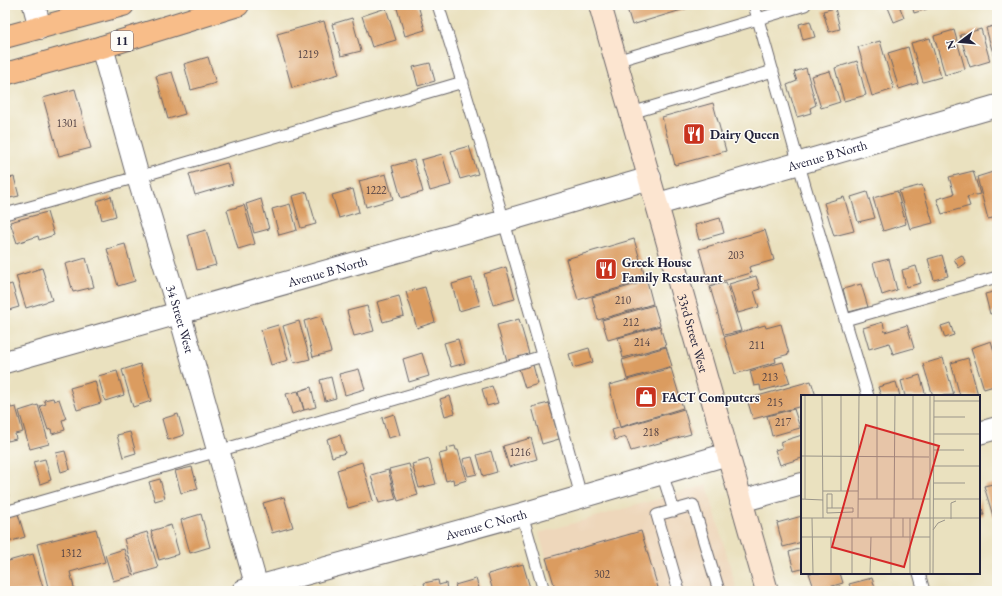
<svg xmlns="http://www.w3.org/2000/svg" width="1002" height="596" font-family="'EB Garamond',serif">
<rect width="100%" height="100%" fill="#fdfcf7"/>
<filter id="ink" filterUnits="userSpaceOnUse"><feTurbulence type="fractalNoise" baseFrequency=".025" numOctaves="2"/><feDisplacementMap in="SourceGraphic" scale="8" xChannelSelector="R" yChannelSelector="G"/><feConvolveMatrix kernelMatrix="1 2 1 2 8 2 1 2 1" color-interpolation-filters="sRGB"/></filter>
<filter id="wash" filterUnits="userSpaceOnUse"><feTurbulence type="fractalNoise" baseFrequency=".012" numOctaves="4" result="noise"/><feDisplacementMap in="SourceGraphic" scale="16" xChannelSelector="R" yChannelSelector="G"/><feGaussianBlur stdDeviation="0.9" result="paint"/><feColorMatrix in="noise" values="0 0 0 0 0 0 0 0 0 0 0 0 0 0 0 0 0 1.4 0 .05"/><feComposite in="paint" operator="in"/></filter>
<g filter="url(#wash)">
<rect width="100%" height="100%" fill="#eae1bf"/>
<path fill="#eed7bb" d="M707 485 737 591H556L539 533Z"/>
<g id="blocks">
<path fill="#db9c61" d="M396 5H418L425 30 405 36Z
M626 5H698L632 25Z
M887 5H899L904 18 894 22Z
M912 5H926L927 9 914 13Z
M386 8 396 40 372 47 362 16Z
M835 8 840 29 829 32 823 11Z
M352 18 361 51 341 56 332 24Z
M324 21 339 74 292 88 277 34Z
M810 21 815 37 803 40 799 24Z
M997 25V60L995 61 986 28Z
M981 29 990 61 970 67 960 35Z
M954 30 965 69 945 75 934 36Z
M930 38 941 77 923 82 911 43Z
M880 41 894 89 872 96 858 47Z
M908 47 918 83 899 89 888 53Z
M208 57 216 83 191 90 184 64Z
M857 61 866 95 844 101 835 68Z
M430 63 435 81 418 86 413 67Z
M806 68 816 105 810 108 811 113 797 117 787 85 797 81 794 72Z
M830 71 840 102 821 108 811 76Z
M172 72 185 114 168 119 156 76Z
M75 89 91 148 59 156 43 98Z
M713 103 726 151 675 165 662 117Z
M469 146 478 174 460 179 451 151Z
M442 154 451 185 430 191 421 160Z
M414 160 423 192 401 198 392 166Z
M227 163 233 184 195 195 189 174Z
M973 171 980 194 967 197 970 206 942 214 937 199 954 194 949 177Z
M996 171 997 217 988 219 977 177Z
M386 174 393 199 366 207 359 181Z
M14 177 19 196 5 199V179Z
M922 185 933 223 910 229 899 191Z
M353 189 359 212 339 218 332 195Z
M897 191 906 224 883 231 873 198Z
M307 192 316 224 301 228 292 196Z
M867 192 875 218 858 222 851 197Z
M111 196 116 216 102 220 97 201Z
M844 197 854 231 834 236 824 203Z
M261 199 269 229 254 233 246 204Z
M290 204 297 230 279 235 272 209Z
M244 205 255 244 238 249 227 210Z
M47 212 54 235 39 240 38 236 17 243 10 222Z
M720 218 724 233 699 240 695 225Z
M206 230 216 265 197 270 188 235Z
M765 230 774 260 749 267 751 273 709 285 699 249Z
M634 239 646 280 578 300 566 259Z
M125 244 135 281 118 286 107 249Z
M942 255 948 276 934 280 928 259Z
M962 255 966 263 959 268 954 259Z
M86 258 94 287 73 292 65 264Z
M889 259 897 290 882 295 873 263Z
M916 266 921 283 906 287 902 270Z
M506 267 515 299 493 305 484 274Z
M42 268 52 300 26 308 16 276Z
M756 276 760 289 754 291 759 307 738 313 729 284Z
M472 278 480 305 459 311 452 284Z
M647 281 653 304 598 320 592 297Z
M726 282 741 331 724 335 710 287Z
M12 284 19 307 5 311V286Z
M861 284 868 307 849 312 843 289Z
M425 287 435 322 417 328 406 292Z
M997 291V312L990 314 985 294Z
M399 296 404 316 383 322 377 302Z
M654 305 660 325 608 340 602 320Z
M367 306 374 331 354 336 347 311Z
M321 316 331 352 313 357 304 321Z
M519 319 529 354 507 361 497 325Z
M299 321 310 359 294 363 283 326Z
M883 322 885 332 907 325 914 348 893 354 889 343 869 349 863 328Z
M950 323 954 335 945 338 941 326Z
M781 324 789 354 775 358 776 362 735 374 724 337 765 325 766 328Z
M278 325 288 360 271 365 261 330Z
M660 326 666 346 623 358 618 338Z
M458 339 465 363 451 367 444 343Z
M991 341 997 361V385L984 389 971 348Z
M666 347 672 366 627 379 622 360Z
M589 348 593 362 573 368 569 354Z
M422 353 429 376 409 382 403 359Z
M943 358 954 395 933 396 923 364Z
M968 358 978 395 960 396 951 363Z
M783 362 790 383 761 391 760 385 754 386 750 371Z
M140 364 151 401 133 407 122 370Z
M533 365 538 384 525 388 519 369Z
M671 368 683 408 620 427 609 385Z
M359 369 365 389 345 395 339 374Z
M117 371 124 395 105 401 98 376Z
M920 375 926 396H905L901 381Z
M331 377 336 398 325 401 320 380Z
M95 381 101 403 77 410 70 388Z
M811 381 816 396H802V406L753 419 747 399Z
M896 382 900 396H881L878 387Z
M492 386 498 403 487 406 482 389Z
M311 387 316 407 304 410 299 391Z
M298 391 304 410 292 414 286 394Z
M450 396 455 413 445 416 440 399Z
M53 398 54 401 59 399 66 419 62 420 65 430 52 434 51 429 48 430 40 406 46 404 44 400Z
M549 403 559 439 542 444 532 407Z
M10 405 11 408 16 407 23 432 15 434 16 439 8 441 6 436 5 437V407Z
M38 405 49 444 30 449 19 411Z
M684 409 691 434 631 451 626 437 615 440 612 430Z
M794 409 800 428 772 436 767 416Z
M178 414 184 435 168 440 162 419Z
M394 414 400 435 388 438 382 418Z
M130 432 136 453 123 457 117 435Z
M340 435 345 453 332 457 327 439Z
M802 435V458L780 465 775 450 782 448 780 442Z
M531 438 537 459 509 467 503 446Z
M455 446 456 450H458L467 480 454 484 453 479 446 481 439 454 447 452 446 448Z
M65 451 70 469 61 472 56 453Z
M491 451 497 472 483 476 477 455Z
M472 457 477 474 468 476 463 459Z
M45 459 51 480 40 484 33 462Z
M429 459 436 484 419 488 412 464Z
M362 462 373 501 348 508 337 470Z
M409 464 418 495 398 501 389 469Z
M192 467 198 489 181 493 175 471Z
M388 470 396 499 379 503 371 475Z
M160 479 165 498 155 501 149 482Z
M5 483 9 496 5 497Z
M997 483V515L993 516 984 486Z
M284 497 293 527 272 533 263 503Z
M979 499 984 515 979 516Z
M18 514 25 537 5 543V518Z
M201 514 210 547 190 553 181 520Z
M802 516V542L783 547 777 523Z
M171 525 179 554 159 560 151 531Z
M96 529 105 562 70 572 75 591H49L37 544Z
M641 531 659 591H556L546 558Z
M147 532 158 568 134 575 124 539Z
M802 548V569L794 571 789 552Z
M124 549 132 576 113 581 105 555Z
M33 554 44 591H5V562Z
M523 564 531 591H493L488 574Z
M809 573H840L843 583 815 591Z
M872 578 876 591H852L849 584Z
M476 579 480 591H457L455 585Z
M438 580 439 585 446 583 447 591H426L424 583Z
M416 586 417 590 424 588 425 591H406V589Z
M840 586 842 591H825Z"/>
</g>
</g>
<g filter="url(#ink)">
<use href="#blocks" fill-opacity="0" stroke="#686569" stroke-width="1"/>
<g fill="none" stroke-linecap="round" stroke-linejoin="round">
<g stroke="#686569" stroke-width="13">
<path id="service" d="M438 5C490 167 536 331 581 496
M754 5 805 186 868 396
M616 61 805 5
M631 113 773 71
M5 214 155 172 463 82
M845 320 997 277
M662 473 674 511
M5 512 218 451 543 356
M522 514 544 591
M919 573 924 591
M679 591 657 515 693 505 719 591"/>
</g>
<g stroke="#686569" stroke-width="24">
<g id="minor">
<path d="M34 5 40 28"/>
<path id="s1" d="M102 47 138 177 179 312 258 591"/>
<path id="s2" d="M658 204 997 106"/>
<path id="s3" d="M5 362 505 221 650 178"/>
<path d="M979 433 997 428"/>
<path d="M741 501 802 484"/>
<path id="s4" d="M243 591 522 514 728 454"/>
</g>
</g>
<g stroke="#686569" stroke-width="24">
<g id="secondary">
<path id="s5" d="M600 5 767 591"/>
</g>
</g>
<g stroke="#686569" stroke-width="24">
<path id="primary" d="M5 37 123 5
M5 74 102 47 238 5"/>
</g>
<use href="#service" stroke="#fff" stroke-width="11"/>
<use href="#minor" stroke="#fff" stroke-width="22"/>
<use href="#secondary" stroke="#fce5d0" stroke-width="22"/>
<use href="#primary" stroke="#f8bd89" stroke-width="22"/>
</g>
</g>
<defs>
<g id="restaurant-square" transform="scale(1.15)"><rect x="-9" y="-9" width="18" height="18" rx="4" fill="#c8321e" stroke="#fdfcf7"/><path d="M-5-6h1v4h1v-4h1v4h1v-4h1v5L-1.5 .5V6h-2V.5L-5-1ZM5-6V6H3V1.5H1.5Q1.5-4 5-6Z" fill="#fff"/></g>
<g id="shop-square" transform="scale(1.15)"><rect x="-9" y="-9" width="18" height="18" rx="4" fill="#c8321e" stroke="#fdfcf7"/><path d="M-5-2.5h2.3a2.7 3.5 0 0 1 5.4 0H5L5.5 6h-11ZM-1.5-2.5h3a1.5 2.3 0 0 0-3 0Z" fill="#fff"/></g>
</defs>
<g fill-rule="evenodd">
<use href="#restaurant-square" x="694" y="134"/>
<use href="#restaurant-square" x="606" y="269"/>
<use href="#shop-square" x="646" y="397"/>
</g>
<g text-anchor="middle" stroke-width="3" stroke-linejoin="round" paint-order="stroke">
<g font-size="11" fill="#504044">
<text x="308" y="58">1219</text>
<text x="67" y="127">1301</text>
<text x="376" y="194">1222</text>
<text x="736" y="259">203</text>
<text x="623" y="304">210</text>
<text x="631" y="326">212</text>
<text x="642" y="346">214</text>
<text x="757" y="349">211</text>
<text x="770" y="381">213</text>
<text x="775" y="406">215</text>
<text x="783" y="426">217</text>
<text x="651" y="436">218</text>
<text x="520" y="456">1216</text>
<text x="71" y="557">1312</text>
<text x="602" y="578">302</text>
</g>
<rect fill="#fdfcf7" stroke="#646373" stroke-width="1" x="111" y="31" width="22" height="20" rx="3"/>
<g font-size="12" font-weight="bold" fill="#22223b">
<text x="122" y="45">11</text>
</g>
<g font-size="13" font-weight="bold" fill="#22223b" stroke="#fdfcf7" text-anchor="start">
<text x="710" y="139">Dairy Queen</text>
<text x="622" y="267">Greek House<tspan x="622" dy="15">Family Restaurant</tspan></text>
<text x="662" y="402">FACT Computers</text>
</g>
<g font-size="13" fill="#22223b" stroke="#fdfcf7">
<text dy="5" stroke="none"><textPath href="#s2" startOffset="176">Avenue B North</textPath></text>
<text dy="5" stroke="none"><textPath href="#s3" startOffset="335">Avenue B North</textPath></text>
<text dy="5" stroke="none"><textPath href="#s1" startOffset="283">34 Street West</textPath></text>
<text dy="5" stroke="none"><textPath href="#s5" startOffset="341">33rd Street West</textPath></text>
<text dy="5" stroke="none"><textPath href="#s4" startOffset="252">Avenue C North</textPath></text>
</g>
</g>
<g transform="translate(801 395)">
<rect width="179" height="179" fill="#eae1bf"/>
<path fill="none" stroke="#9a958a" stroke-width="1" d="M0 0H18M21 0 22 123M40 0V96M76 0V104M129 0V179M133 6H179M133 22H164M133 39H179M133 55H163M0 61 128 62M133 71H179M132 88H164M22 96H57M0 104 22 105M4 104V0M57 104H129M112 104V0M132 104H179M26 113H52V117L26 118V99H31V113M0 123H179M11 123 12 179M57 123 58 0M90 123V179M93 123 94 0M102 123V142M109 123V179M150 124V108L155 106M132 135 137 128 144 125M0 142H129M30 179V142M51 179V123M69 179 70 142M132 179 133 0"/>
<path fill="#d62828" fill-opacity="0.15" stroke="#d62828" stroke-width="2" d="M65 30 138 51 103 172 31 152Z"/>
<rect width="179" height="179" fill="none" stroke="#22223b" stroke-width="2"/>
</g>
<rect width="1002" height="596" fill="none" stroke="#fdfcf7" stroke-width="20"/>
<g transform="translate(960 42) rotate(254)" stroke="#fdfcf7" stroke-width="3" paint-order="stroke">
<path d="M0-3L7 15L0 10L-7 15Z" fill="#22223b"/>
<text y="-6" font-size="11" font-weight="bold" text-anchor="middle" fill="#22223b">N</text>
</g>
</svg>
